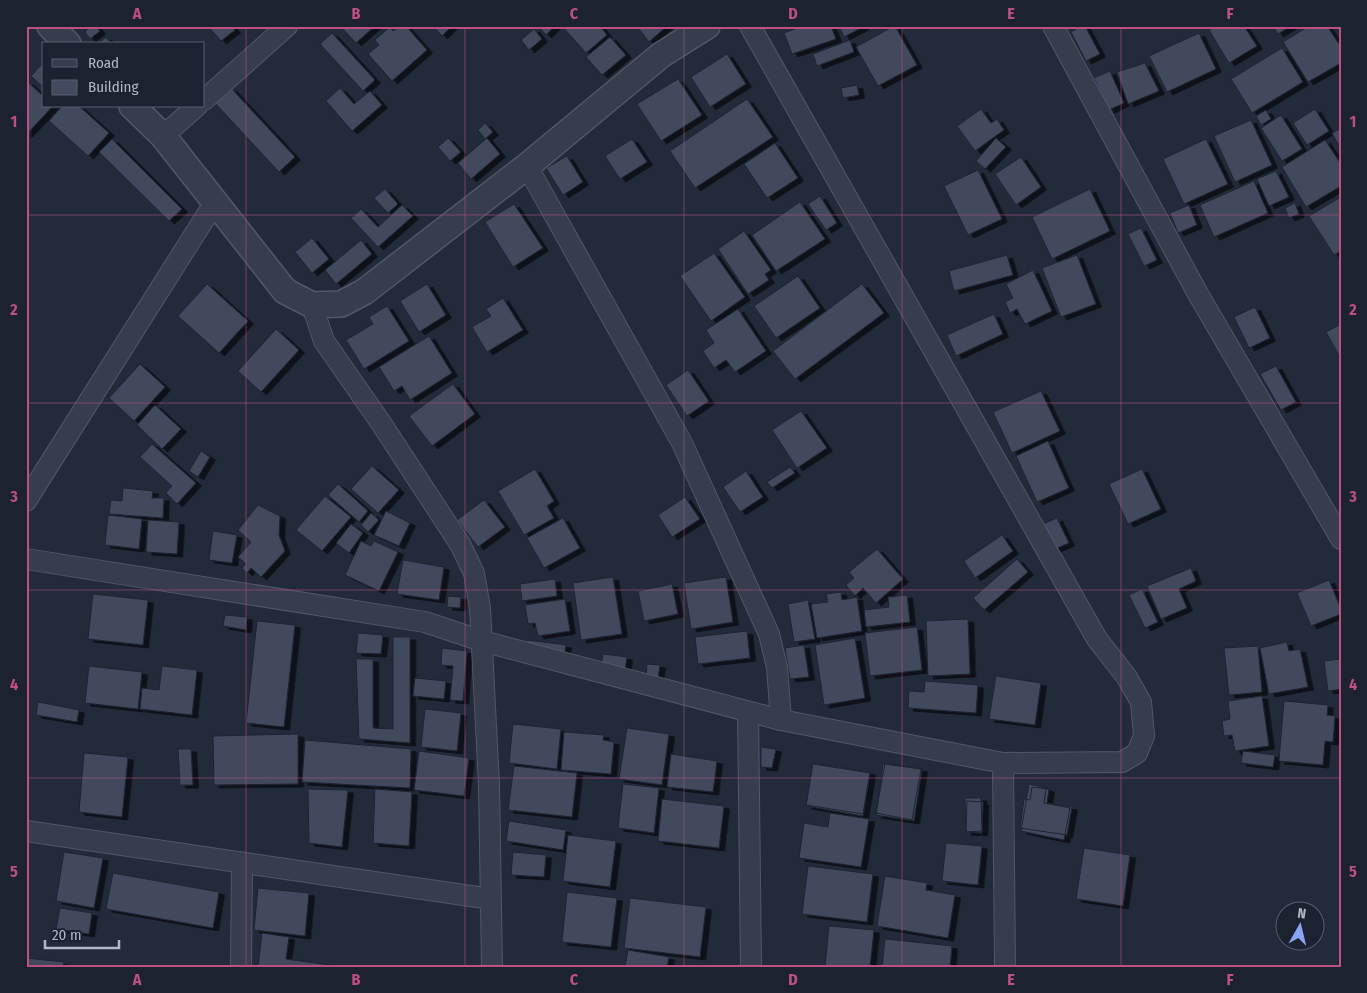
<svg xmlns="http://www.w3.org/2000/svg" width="1367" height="993" font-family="'Fira Sans Condensed',sans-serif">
<defs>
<filter id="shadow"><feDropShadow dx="5.5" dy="3" stdDeviation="0" flood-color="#0009"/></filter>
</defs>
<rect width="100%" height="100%" fill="#232b3b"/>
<path fill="#424a5d" stroke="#1e2433" filter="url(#shadow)" d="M91 26H96L100 31 90 39 85 32Z
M208 26H232L235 30 221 41Z
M340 26H375L356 43Z
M400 26H406L427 50 392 81 368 54 379 45 375 40 390 27 393 31Z
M433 26H452L442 36Z
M538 26H555L546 35Z
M562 26H600L607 35 586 53Z
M643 26H667L649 42 639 29Z
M803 26H831L836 39 792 54 784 33Z
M839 26H863V27L844 37Z
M894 26H895L917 65 878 86 856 47Z
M1081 26H1085L1100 54 1086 61 1071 32Z
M1215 26H1244L1257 46 1229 63 1209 30Z
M1273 26H1291L1278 34Z
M1309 26H1327L1341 47V63L1308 82 1283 42Z
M534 29 542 39 529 50 521 40Z
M332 33 375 80 363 91 320 44Z
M1199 33 1216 69 1167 92 1149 56Z
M106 37 111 44H99V43Z
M610 37 626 55 602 75 586 57Z
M850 40 854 52 817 66 813 54Z
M1282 48 1303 82 1252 113 1231 79Z
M727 54 746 84 710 107 691 77Z
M1145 63 1159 91 1128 104 1117 72Z
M41 65 44 67V88L31 76Z
M1110 71 1124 103 1109 110 1094 78Z
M678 79 702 115 661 141 637 104Z
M27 81 44 97V106H53L26 135Z
M857 85 859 95 843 98 841 88Z
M231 88 295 157 279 172 215 103Z
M340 88 354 104 370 91 382 105 352 131 326 101Z
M747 99 773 137 695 188 670 151Z
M62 106H79L109 133 88 156 49 121Z
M981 109 991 123 997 119 1004 130 975 151 957 126Z
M1315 109 1329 131 1307 145 1293 123Z
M1266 110 1271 119 1261 125 1256 116Z
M1281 115 1302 149 1282 161 1261 128Z
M1251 120 1272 165 1235 182 1214 136Z
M485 123 493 132 485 139 478 130Z
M1341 128V143L1338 144 1332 133Z
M448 138 461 152 450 161 438 147Z
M487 138 500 154 471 179 458 163Z
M996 138 1006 147 985 169 976 161Z
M112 139 182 209 169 221 99 152Z
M632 139 647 162 620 179 605 156Z
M1206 139 1228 184 1184 204 1163 159Z
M1325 140 1341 164V186L1306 207 1282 167Z
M775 143 798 178 767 198 744 164Z
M567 156 583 182 563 195 546 168Z
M1021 157 1041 187 1016 205 995 174Z
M978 170 1002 219 968 235 944 186Z
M1276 171 1289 197 1269 206 1257 179Z
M1254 181 1268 213 1214 237 1200 205Z
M385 189 398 204 388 213 374 198Z
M1090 189 1110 231 1052 259 1032 217Z
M820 196 837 223 826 230 808 204Z
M1341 197V251L1334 255 1309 216Z
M800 202 825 239 776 271 752 235Z
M1295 203 1299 214 1289 218 1285 208Z
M514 204 543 248 513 267 485 222Z
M402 205 413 216 378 247 351 218 361 209 378 227Z
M1189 205 1197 225 1178 233 1170 213Z
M1141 228 1157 260 1144 266 1128 234Z
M744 231 771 270 765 274 769 280 748 294 718 249Z
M312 238 329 259 312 273 295 252Z
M361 240 372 254 336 284 325 270Z
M714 253 745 297 711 321 680 276Z
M1007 255 1013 275 954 291 949 271Z
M1077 255 1096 304 1061 317 1042 268Z
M1033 270 1052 311 1025 324 1017 309 1010 313 1005 302 1013 298 1006 284Z
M798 276 820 308 776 338 754 306Z
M207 284 248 321 219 353 178 316Z
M427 284 446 315 419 332 400 301Z
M862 284 884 313 795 379 773 351Z
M503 298 523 330 487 352 472 327 491 316 486 309Z
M387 306 409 341 364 369 346 340 373 324 369 317Z
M1255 307 1270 338 1249 348 1234 317Z
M738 309 766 351 735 372 726 360 714 368 703 351 714 343 706 330Z
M994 314 1003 334 956 356 947 335Z
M1341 324V359L1326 332Z
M276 329 299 350 261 392 238 371Z
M429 336 452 373 410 400 402 386 394 391 379 367Z
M140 364 165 387 134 421 109 398Z
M1276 366 1296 402 1281 410 1260 374Z
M688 370 709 401 687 416 666 385Z
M453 384 475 414 432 446 409 416Z
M1041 391 1060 431 1012 453 993 412Z
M155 405 181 429 162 449 137 425Z
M801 411 827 448 797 468 772 430Z
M1048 441 1069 488 1037 502 1016 456Z
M152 444 196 483 177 504 166 493 172 486 140 457Z
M201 451 210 457 198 477 189 471Z
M372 466 399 490 378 513 351 489Z
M790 467 795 473 772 488 767 482Z
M535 469 554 501 547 506 554 518 524 535 498 491Z
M1142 469 1161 509 1128 524 1109 484Z
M746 471 763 497 740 512 723 487Z
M338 484 368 511 359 522 328 495Z
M123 488 153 491 152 498H164L163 518 109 514 111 500 122 501Z
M325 496 351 517 322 551 296 530Z
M685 497 700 519 672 537 658 515Z
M484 500 505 527 478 547 457 520Z
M258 505 280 516 279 535 285 551 261 577 251 568 247 573 242 568 246 564 238 557 251 542 238 530Z
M386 511 410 523 399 546 374 535Z
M371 513 379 520 368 532 361 525Z
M108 515 142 519 139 549 105 545Z
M563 518 580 548 544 568 527 538Z
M1057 518 1069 543 1055 549 1043 524Z
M148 520 179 522 177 554 146 552Z
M351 524 363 533 349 553 336 543Z
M213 531 237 535 232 563 209 560Z
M1002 535 1013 551 975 578 964 561Z
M361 541 371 546 374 541 398 552 379 591 345 575Z
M877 549 903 579 876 603 863 588 855 596 846 585 854 578 849 572Z
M1017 559 1028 572 984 610 973 598Z
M403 560 444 567 439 600 397 594Z
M1191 568 1196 581 1179 589 1187 608 1161 619 1147 586Z
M613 577 622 634 581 640 573 583Z
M726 577 733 622 691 629 684 583Z
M555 579 557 596 522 601 520 584Z
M1329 580 1341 609V614L1311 626 1297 593Z
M672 584 678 614 644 621 638 591Z
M1142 589 1158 622 1145 628 1129 595Z
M841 592 842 600 857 597 862 631 817 638 811 604 828 602 826 594Z
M93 594 148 600 143 645 88 639Z
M907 595 910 622 866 627 864 610 889 607 888 597Z
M448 596 461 597 460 608 447 607Z
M565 599 570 631 538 636 535 623 528 624 525 605Z
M808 600 815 639 794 642 788 604Z
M225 615 247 617 246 630 223 626Z
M968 619 970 674 928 676 926 621Z
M257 621 295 625 284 727 246 723Z
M917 627 922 670 870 676 865 633Z
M747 631 750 658 698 664 695 637Z
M358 633 383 635 381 654 356 653Z
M393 637H410V743L359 739 356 659H373V728L393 729Z
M855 638 865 698 824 705 815 645Z
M527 640 566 645 564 657 526 651Z
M1287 642 1289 651 1300 649 1308 687 1269 694 1260 648Z
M804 645 809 677 790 679 785 648Z
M1258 646 1262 692 1229 695 1224 648Z
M442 648 467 651 463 701 450 700 453 666 441 665Z
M603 654 627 657 625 671 601 668Z
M1341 659V689L1328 691 1324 661Z
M647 664 660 665 658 679 646 678Z
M89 666 142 672 138 709 85 703Z
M162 666 197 670 192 715 140 709 142 688 159 690Z
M996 676 1041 683 1035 725 989 719Z
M415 678 446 681 444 699 413 696Z
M925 681 978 685 976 713 908 708 909 691 924 692Z
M1262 696 1269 746 1235 751 1232 735 1224 736 1222 721 1230 719 1228 701Z
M1284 701 1328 705 1327 715 1335 716 1333 742 1325 741 1323 765 1279 761Z
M38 702 79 710 77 722 36 715Z
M425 709 461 713 457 751 421 747Z
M513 724 561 729 557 769 509 763Z
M627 728 669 734 662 785 619 779Z
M564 732 604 735 603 740 614 742 611 774 561 770Z
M298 734V784L214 785 213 736Z
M305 740 411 749 410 788 302 782Z
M761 747 776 749 772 768 761 767Z
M178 749H191L193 785H180Z
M419 751 469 758 464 796 414 790Z
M1243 751 1275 755 1273 767 1241 763Z
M84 753 128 757 122 817 79 812Z
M671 754 717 761 713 792 667 787Z
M812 763 870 772 863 814 806 805Z
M885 763 921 769 912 820 876 813Z
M813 764 870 773 863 816 806 806Z
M883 764 922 769 914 821 876 815Z
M514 766 577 773 572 817 508 810Z
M623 784 659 788 654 833 618 828Z
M1029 784 1046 788 1044 803 1070 808 1064 840 1021 831Z
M1032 787 1049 789 1047 803 1072 807 1067 835 1020 828 1024 799 1030 800Z
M308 789 348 790 342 847 309 843Z
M375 789 412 792 409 846 373 843Z
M965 798H981L982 831 966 832Z
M662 799 724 806 719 848 658 841Z
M967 801 983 802 982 833 966 832Z
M830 813 869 819 861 867 799 858 804 823 828 827Z
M509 821 566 830 563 850 506 841Z
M568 835 616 841 610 887 563 881Z
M946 843 982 846 978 885 942 881Z
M1084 848 1130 855 1123 906 1076 899Z
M64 852 103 858 94 908 56 901Z
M513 852 546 855 544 877 511 875Z
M808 866 873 874 867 922 802 914Z
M113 873 219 892 213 928 106 909Z
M885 876 927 883 926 890 955 895 948 938 877 926Z
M258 888 309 893 305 936 254 930Z
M567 892 617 898 611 947 562 942Z
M630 898 706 907 700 957 624 948Z
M60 908 92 913 89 934 56 929Z
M829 926 874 930 870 967H825Z
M262 933 289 937 286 959 344 967H258Z
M885 939 952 946 950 967H882Z
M628 950 669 957 667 967H625Z
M26 958 64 962 63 967H26Z"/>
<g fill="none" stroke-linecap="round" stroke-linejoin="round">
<g stroke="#525867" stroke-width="22">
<path id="minor" d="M1053 26 1198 294 1341 539
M204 100 287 26
M163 136 197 106
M527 166 682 443 769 634 777 667 781 720
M312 305 324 341 381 423 460 544 474 573 480 608 489 785 492 967
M26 501 215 202
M26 559 425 622 482 641 781 720 1003 763 1122 762 1137 753 1144 736 1141 702 1126 676 1097 639 750 26
M748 712 751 967
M1003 763 1005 967
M26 831 491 899
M241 967 242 863"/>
</g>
<g stroke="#525867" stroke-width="28">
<path id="tertiary" d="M50 26 68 44
M132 106 163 136 285 291 312 305 341 304 364 292 527 166 661 55 707 26"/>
</g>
<use href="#minor" stroke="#373d4c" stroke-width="20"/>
<use href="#tertiary" stroke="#373d4c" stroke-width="25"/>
</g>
<path fill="none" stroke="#bc5081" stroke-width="1" stroke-opacity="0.55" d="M246 26V967M465 26V967M684 26V967M902 26V967M1121 26V967M26 215H1341M26 403H1341M26 590H1341M26 778H1341"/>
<rect width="1367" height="993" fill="none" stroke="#1c2230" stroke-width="55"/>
<rect x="42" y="42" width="162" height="65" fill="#1c2230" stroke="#585e6c"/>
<rect x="52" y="59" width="25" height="8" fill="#373d4c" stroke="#585e6c"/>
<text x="88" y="68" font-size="15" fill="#b2b8c7">Road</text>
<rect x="52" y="80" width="25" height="15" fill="#424a5d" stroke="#585e6c"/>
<text x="88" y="92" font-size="15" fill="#b2b8c7">Building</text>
<g transform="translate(1300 926) rotate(8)"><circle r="24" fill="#1c2230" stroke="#585e6c"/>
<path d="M0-4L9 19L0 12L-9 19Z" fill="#89a6f6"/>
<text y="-8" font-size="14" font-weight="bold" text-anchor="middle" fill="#b2b8c7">N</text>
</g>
<path d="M45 940v8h74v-8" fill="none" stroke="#b2b8c7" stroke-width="2.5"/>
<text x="52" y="940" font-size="15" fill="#b2b8c7" stroke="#1c2230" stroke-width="4" paint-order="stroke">20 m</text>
<rect x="28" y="28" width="1312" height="938" fill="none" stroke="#bc5081" stroke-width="2"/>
<g font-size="16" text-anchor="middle" font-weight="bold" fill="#bc5081">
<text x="137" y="19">A</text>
<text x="356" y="19">B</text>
<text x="574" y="19">C</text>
<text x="793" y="19">D</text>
<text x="1011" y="19">E</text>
<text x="1230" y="19">F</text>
<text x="14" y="127">1</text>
<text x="1353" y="127">1</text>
<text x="14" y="315">2</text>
<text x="1353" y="315">2</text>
<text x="14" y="502">3</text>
<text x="1353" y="502">3</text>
<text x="14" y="690">4</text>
<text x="1353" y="690">4</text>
<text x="14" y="877">5</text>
<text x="1353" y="877">5</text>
<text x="137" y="985">A</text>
<text x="356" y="985">B</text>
<text x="574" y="985">C</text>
<text x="793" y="985">D</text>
<text x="1011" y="985">E</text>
<text x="1230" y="985">F</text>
</g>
</svg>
